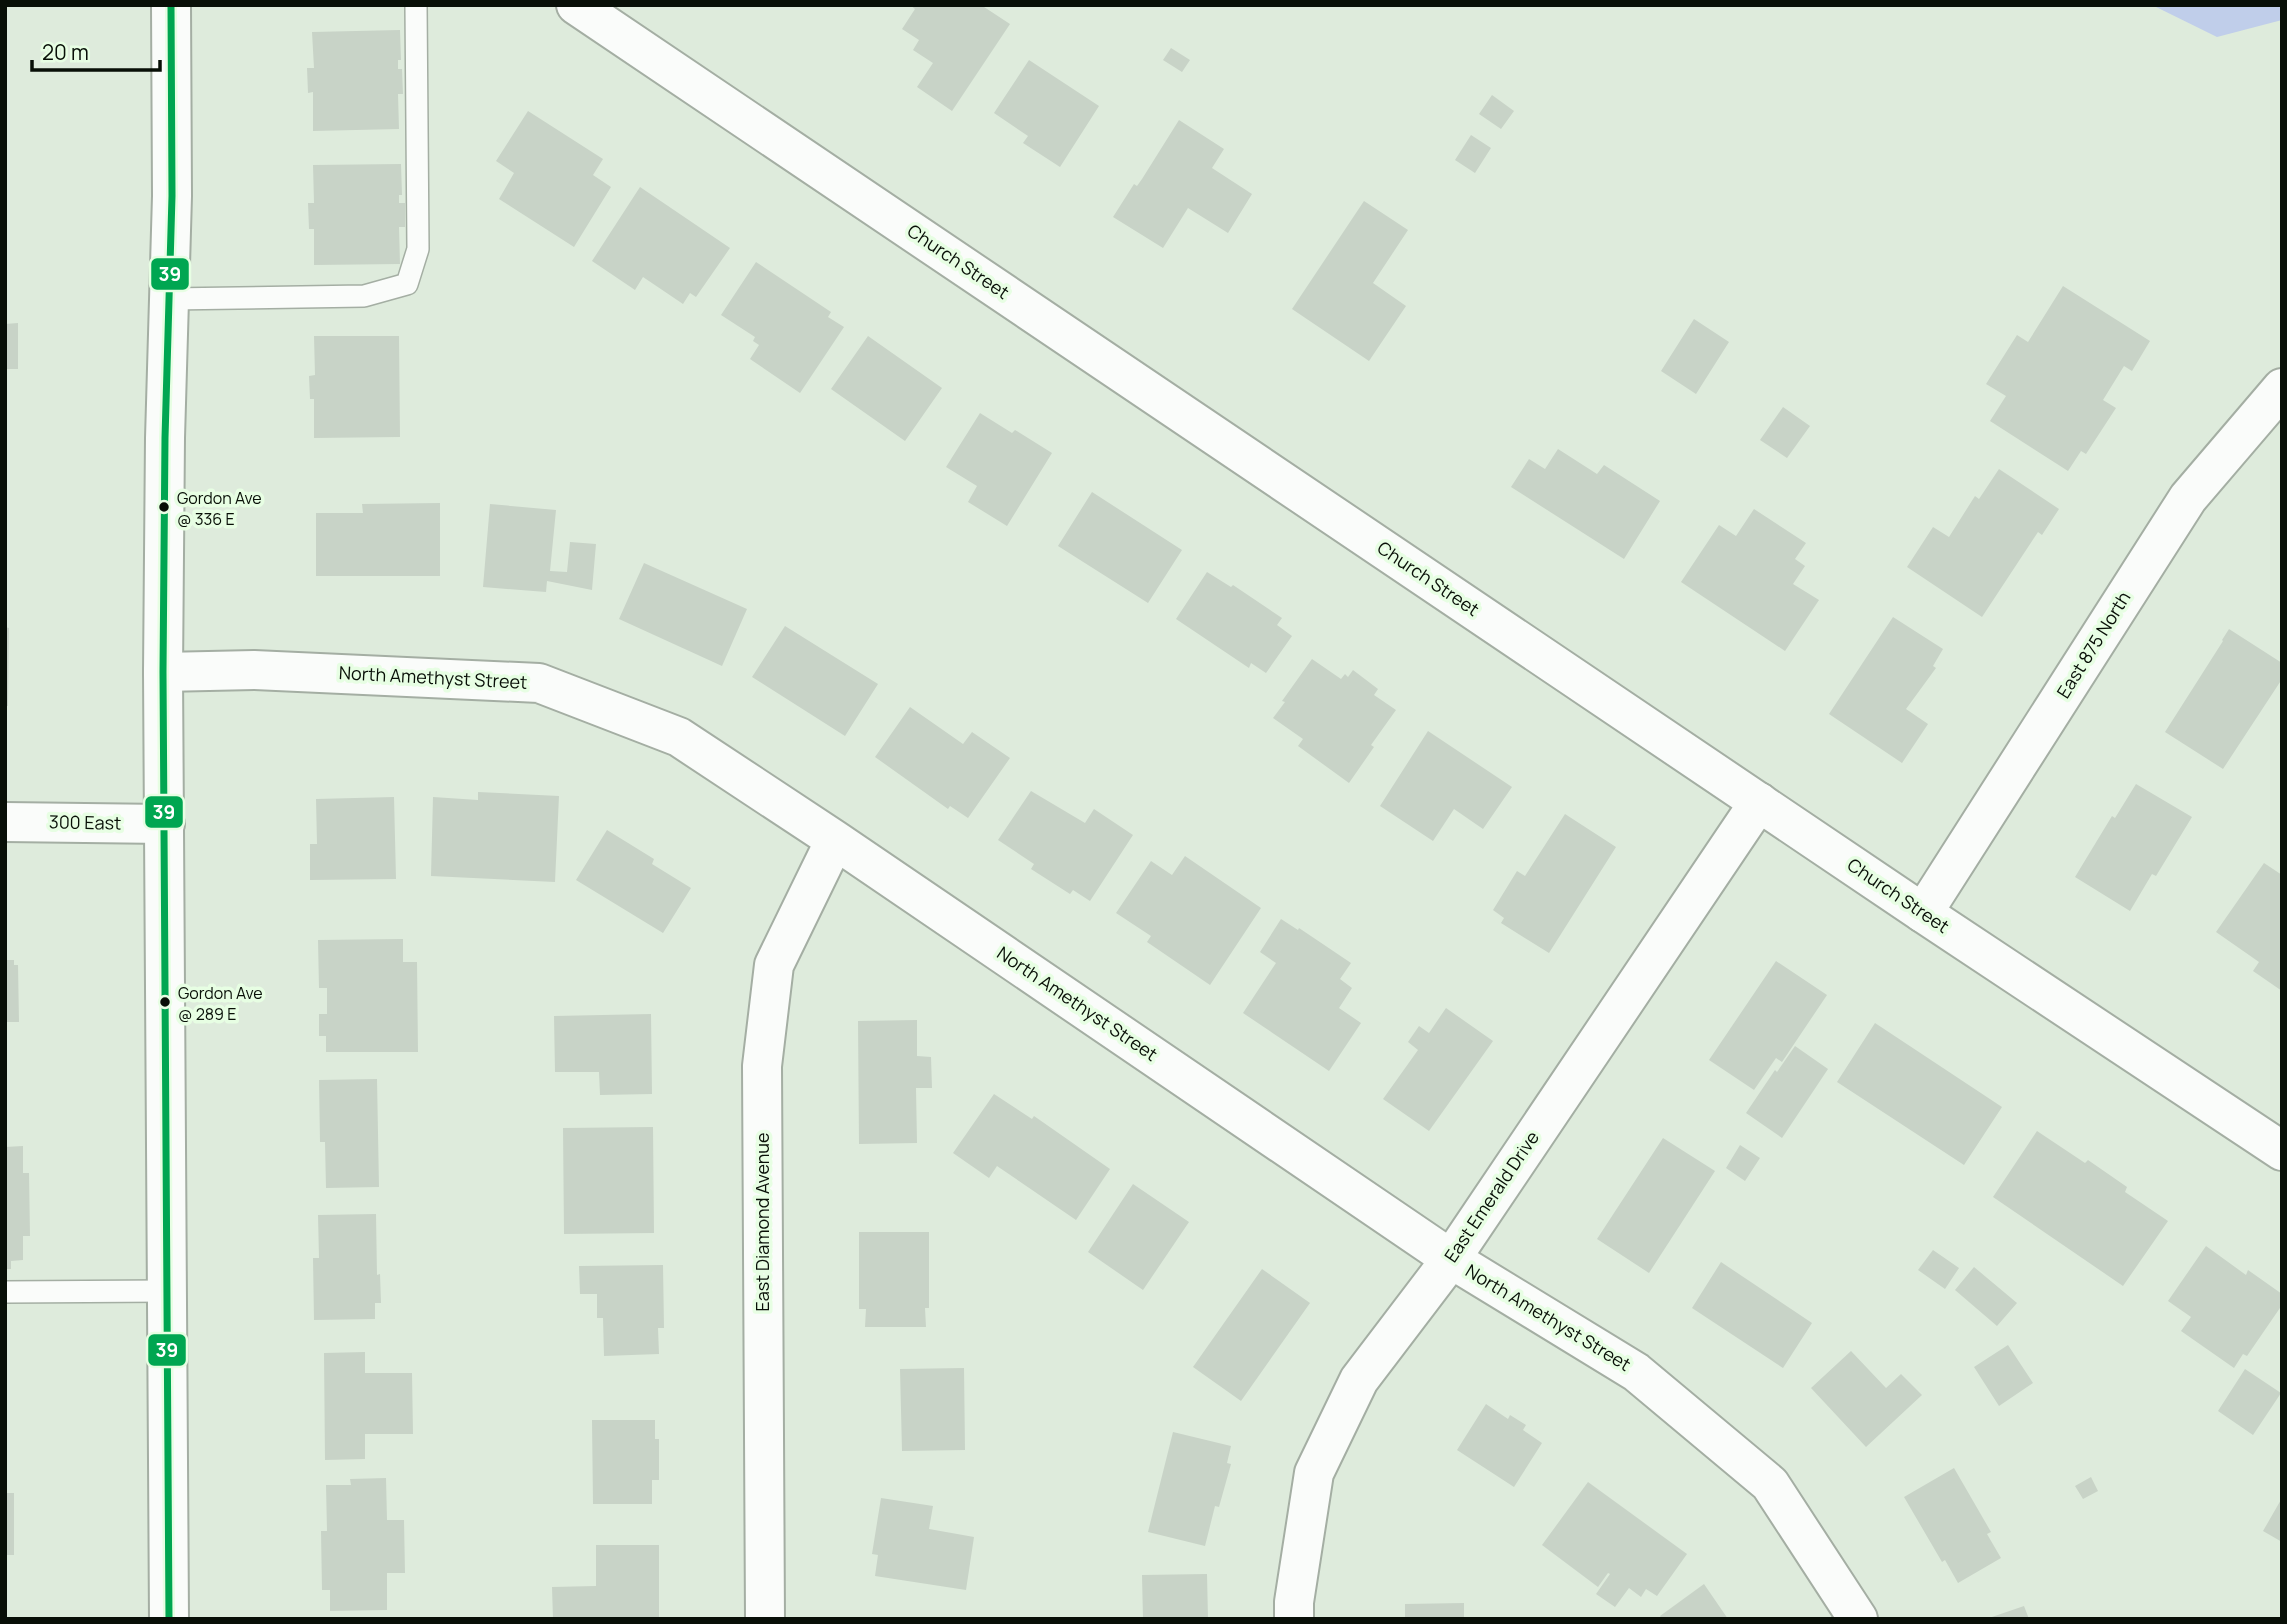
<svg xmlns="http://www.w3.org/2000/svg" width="2287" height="1624" font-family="Manrope,sans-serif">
<rect width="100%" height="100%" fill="#deebdc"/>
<path fill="#c0ceea" d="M2152 5H2282V20L2217 37Z"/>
<path fill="#c8d3c7" d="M910 5H981L1010 24 952 111 917 87 933 63 913 50 919 40 902 29 915 9Z
M400 30 401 60H398V69H402L403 94H398L399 129 313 131V92L308 93 307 68H314L312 32Z
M1171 48 1190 60 1182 72 1163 60Z
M1029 60 1099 106 1060 167 1023 143 1028 136 994 113Z
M1492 95 1514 111 1501 129 1479 114Z
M528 111 603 159 593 175 611 187 574 247 499 199 514 173 496 161Z
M1179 120 1224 149 1212 168 1252 194 1228 233 1188 208 1163 248 1113 217 1134 184 1137 186 1142 179Z
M1471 135 1491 148 1475 173 1455 160Z
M401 164 402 195H399V203H405V227H399L400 264 314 265V229H309L308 203H314L313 165Z
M640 187 730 248 696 297 690 293 683 304 643 277 635 290 592 261Z
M1364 201 1408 230 1373 283 1406 306 1369 361 1292 309Z
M756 262 831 312 828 317 844 327 800 393 750 359 759 345 753 341 755 337 721 315Z
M2063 286 2150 341 2132 371 2124 366 2103 400 2116 408 2086 454 2081 451 2068 471 1990 421 2006 396 1986 384 2017 335 2028 342Z
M1694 319 1729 342 1696 394 1661 371Z
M18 323V369H5V324Z
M314 336H399L400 437 314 438V399H310L309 376 315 375Z
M868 336 942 388 905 441 831 389Z
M1783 407 1810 426 1787 458 1760 440Z
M980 413 1012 433 1015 430 1052 453 1007 526 968 502 977 486 946 467Z
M1558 449 1597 474 1604 465 1660 501 1624 559 1511 487 1529 459 1545 469Z
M1999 469 2059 509 2042 535 2038 532 1982 617 1907 567 1933 527 1949 537 1975 496 1979 499Z
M1092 492 1182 550 1148 603 1058 546Z
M440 503V576H316V513H363L362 504Z
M490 504 556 510 550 571 567 572 570 542 596 544 592 590 547 581 546 592 483 587Z
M1754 509 1806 543 1795 559 1805 566 1793 584 1819 600 1785 651 1681 582 1719 525 1736 536Z
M644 563 747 609 722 666 619 619Z
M1207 572 1231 587 1233 585 1282 618 1277 625 1292 636 1266 673 1251 663 1249 668 1176 619Z
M1893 617 1943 649 1933 666 1936 668 1906 709 1928 724 1902 763 1829 714Z
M785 626 878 684 845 736 752 677Z
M5 627 9 628 8 706H5Z
M2229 629 2282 663V679L2223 769 2165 732 2223 641 2222 640Z
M1312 659 1341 679 1345 674 1348 677 1353 670 1378 689 1374 695 1396 710 1371 745 1374 747 1349 783 1298 746 1303 739 1273 718 1285 702 1282 701Z
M910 707 963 744 972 732 1010 758 968 818 950 806 948 809 875 757Z
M1428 731 1512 787 1483 829 1454 809 1433 841 1380 806Z
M2136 784 2192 817 2156 876 2152 874 2130 911 2075 877 2112 816 2115 818Z
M1031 791 1085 823 1094 809 1133 835 1090 901 1073 890 1070 894 1031 869 1034 864 998 840Z
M478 792 559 796 555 882 431 876 433 797 478 800Z
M394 797 396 879 310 880V844H317L316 799Z
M1565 814 1616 847 1549 953 1501 923 1504 918 1493 910 1517 871 1525 876Z
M607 830 654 859 652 864 691 888 663 933 576 880Z
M1185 856 1261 908 1210 985 1147 942 1151 936 1116 913 1151 861 1172 875Z
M2264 863 2282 875V991L2253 971 2259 962 2216 932Z
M1281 919 1298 930 1299 928 1351 963 1340 979 1352 988 1339 1008 1361 1023 1329 1071 1243 1013 1276 963 1260 952Z
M403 939V962H417L418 1052H326V1036H319V1014H327V988H319L318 940Z
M5 960H14V965H18L19 1022H5Z
M1776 961 1827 995 1782 1062 1776 1058 1754 1090 1709 1060Z
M1446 1008 1493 1041 1429 1131 1383 1099 1418 1050 1408 1042 1419 1026 1429 1033Z
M651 1014 652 1094 600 1095 599 1072H555L554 1016Z
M917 1020V1056L931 1057 932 1088H916L917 1143 859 1144 858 1021Z
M1875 1023 2002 1107 1964 1165 1837 1082Z
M1795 1046 1828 1069 1782 1138 1746 1113 1775 1070 1777 1072Z
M377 1079 379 1187 326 1188 325 1142H320L319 1080Z
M994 1094 1032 1119 1034 1116 1110 1169 1076 1220 997 1166 989 1178 953 1153Z
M653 1127 654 1233 564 1234 563 1128Z
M2037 1131 2085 1163 2088 1160 2127 1187 2125 1192 2168 1221 2123 1286 1993 1197Z
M1663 1138 1715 1171 1649 1273 1597 1239Z
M1740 1145 1760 1158 1745 1181 1726 1168Z
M23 1146V1173H29L30 1236H23V1260L11 1261V1269H5V1147Z
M1133 1184 1189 1222 1143 1290 1088 1252Z
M376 1214 377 1275 380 1274 381 1303H375V1319L314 1320 313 1258H319L318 1215Z
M859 1232H929V1308H925L926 1327H865L866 1309H859Z
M2206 1246 2246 1275 2248 1270 2282 1294V1305L2247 1356 2243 1354 2234 1368 2181 1331 2191 1317 2168 1301Z
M1933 1250 1959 1268 1945 1289 1918 1270Z
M1721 1262 1812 1323 1783 1368 1692 1308Z
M663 1265 664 1328H658L659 1354 604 1356 603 1318H597V1294H580L579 1266Z
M1974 1267 2017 1303 1997 1326 1955 1290Z
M1262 1269 1310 1303 1241 1401 1193 1367Z
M2008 1345 2033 1383 1999 1406 1974 1367Z
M1851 1351 1886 1388 1901 1374 1922 1395 1866 1447 1811 1388Z
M365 1352V1373H412L413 1434H365V1459L325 1460 324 1353Z
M964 1368 965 1450 902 1451 900 1369Z
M2245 1369 2281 1393 2253 1435 2218 1411Z
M1486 1404 1508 1419 1510 1415 1526 1425 1523 1430 1542 1443 1514 1487 1457 1450Z
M592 1420H655V1439H659V1480H652V1504H593Z
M1173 1432 1231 1446 1227 1463 1231 1464 1219 1507 1215 1506 1205 1546 1148 1532Z
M1954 1468 1991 1532 1987 1534 2001 1558 1958 1583 1945 1560 1942 1562 1904 1497Z
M2091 1477 2098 1491 2083 1499 2075 1486Z
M386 1478 387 1520H404L405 1573H387V1610L330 1611V1590H322L321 1531H327L326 1485H351L350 1479Z
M1588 1482 1687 1554 1657 1596 1646 1589 1641 1597 1629 1588 1615 1607 1596 1594 1610 1574 1608 1573 1598 1587 1542 1545Z
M5 1493H14V1555H5Z
M881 1498 933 1506 929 1529 974 1537 966 1590 875 1576 878 1555 872 1554Z
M2282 1498V1542L2263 1531Z
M596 1545H659V1619H553L552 1587 596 1586Z
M1207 1574 1208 1619H1143L1142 1575Z
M1704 1584 1728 1619H1662L1660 1616Z
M1464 1603V1619H1405V1604Z
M2024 1606 2029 1619H1989V1618Z"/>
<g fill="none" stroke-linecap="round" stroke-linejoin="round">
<g stroke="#a4aea3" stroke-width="24">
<path id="lane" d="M169 299 364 296 407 284 418 249 416 5
M5 1292 167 1291"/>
</g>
<g stroke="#a4aea3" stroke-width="42">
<path id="street" d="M163 672 254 670 539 683 679 737 835 840 1451 1259 1636 1372 1770 1484 1858 1619
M5 822 165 824
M1923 913 2188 498 2282 388
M765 1619 762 1066 774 965 835 840
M1294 1619V1602L1314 1473 1359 1380 1451 1259 1759 802"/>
</g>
<g stroke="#a4aea3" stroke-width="42">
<path id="secondary" d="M576 5 1923 913 2282 1151
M169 1619 163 672 165 438 172 196 171 5"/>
</g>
<use href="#lane" stroke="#fafcfa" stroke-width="21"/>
<use href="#street" stroke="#fafcfa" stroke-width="38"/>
<use href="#secondary" stroke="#fafcfa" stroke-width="38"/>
<g stroke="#e7fee3" stroke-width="12">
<path id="bus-1" d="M169 1619 163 672 165 438 172 196 171 5"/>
</g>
<use href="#bus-1" stroke="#00a651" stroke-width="7"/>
</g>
<g fill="#080f07" stroke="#e7fee3" stroke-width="2.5">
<circle cx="164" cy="507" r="6"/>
<circle cx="165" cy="1002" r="6"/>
</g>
<g text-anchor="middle" stroke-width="7" stroke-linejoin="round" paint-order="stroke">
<g font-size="16" fill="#080f07" stroke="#e7fee3" text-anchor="start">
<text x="177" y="504">Gordon Ave<tspan x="177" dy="21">@ 336 E</tspan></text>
<text x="178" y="999">Gordon Ave<tspan x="178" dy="21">@ 289 E</tspan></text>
</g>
<g font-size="18" fill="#080f07" stroke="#e7fee3">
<text transform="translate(958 262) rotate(34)" y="6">Church Street</text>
<text transform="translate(1428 579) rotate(34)" y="6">Church Street</text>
<text transform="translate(2094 645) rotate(-58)" y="6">East 875 North</text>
<text transform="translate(433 678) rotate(3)" y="6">North Amethyst Street</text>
<text transform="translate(85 823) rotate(1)" y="6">300 East</text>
<text transform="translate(1898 896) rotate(34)" y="6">Church Street</text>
<text transform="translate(1077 1004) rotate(34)" y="6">North Amethyst Street</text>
<text transform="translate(1492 1197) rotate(-56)" y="6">East Emerald Drive</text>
<text transform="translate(763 1222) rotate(-90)" y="6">East Diamond Avenue</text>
<text transform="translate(1548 1318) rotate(31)" y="6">North Amethyst Street</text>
</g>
</g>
<g stroke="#e7fee3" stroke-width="2.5">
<rect x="150" y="257" width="40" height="34" rx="7" fill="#00a651"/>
<rect x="144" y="795" width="40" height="34" rx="7" fill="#00a651"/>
<rect x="147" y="1333" width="40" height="34" rx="7" fill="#00a651"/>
</g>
<g font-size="19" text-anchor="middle" font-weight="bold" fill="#fff">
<text x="170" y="281">39</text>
<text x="164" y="819">39</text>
<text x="167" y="1357">39</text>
</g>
<rect width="2287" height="1624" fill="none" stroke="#080f07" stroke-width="14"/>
<path d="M32 60v10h128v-10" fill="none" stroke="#080f07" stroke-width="3.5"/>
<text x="42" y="60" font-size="21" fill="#080f07" stroke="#e7fee3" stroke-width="5" paint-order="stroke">20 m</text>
</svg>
